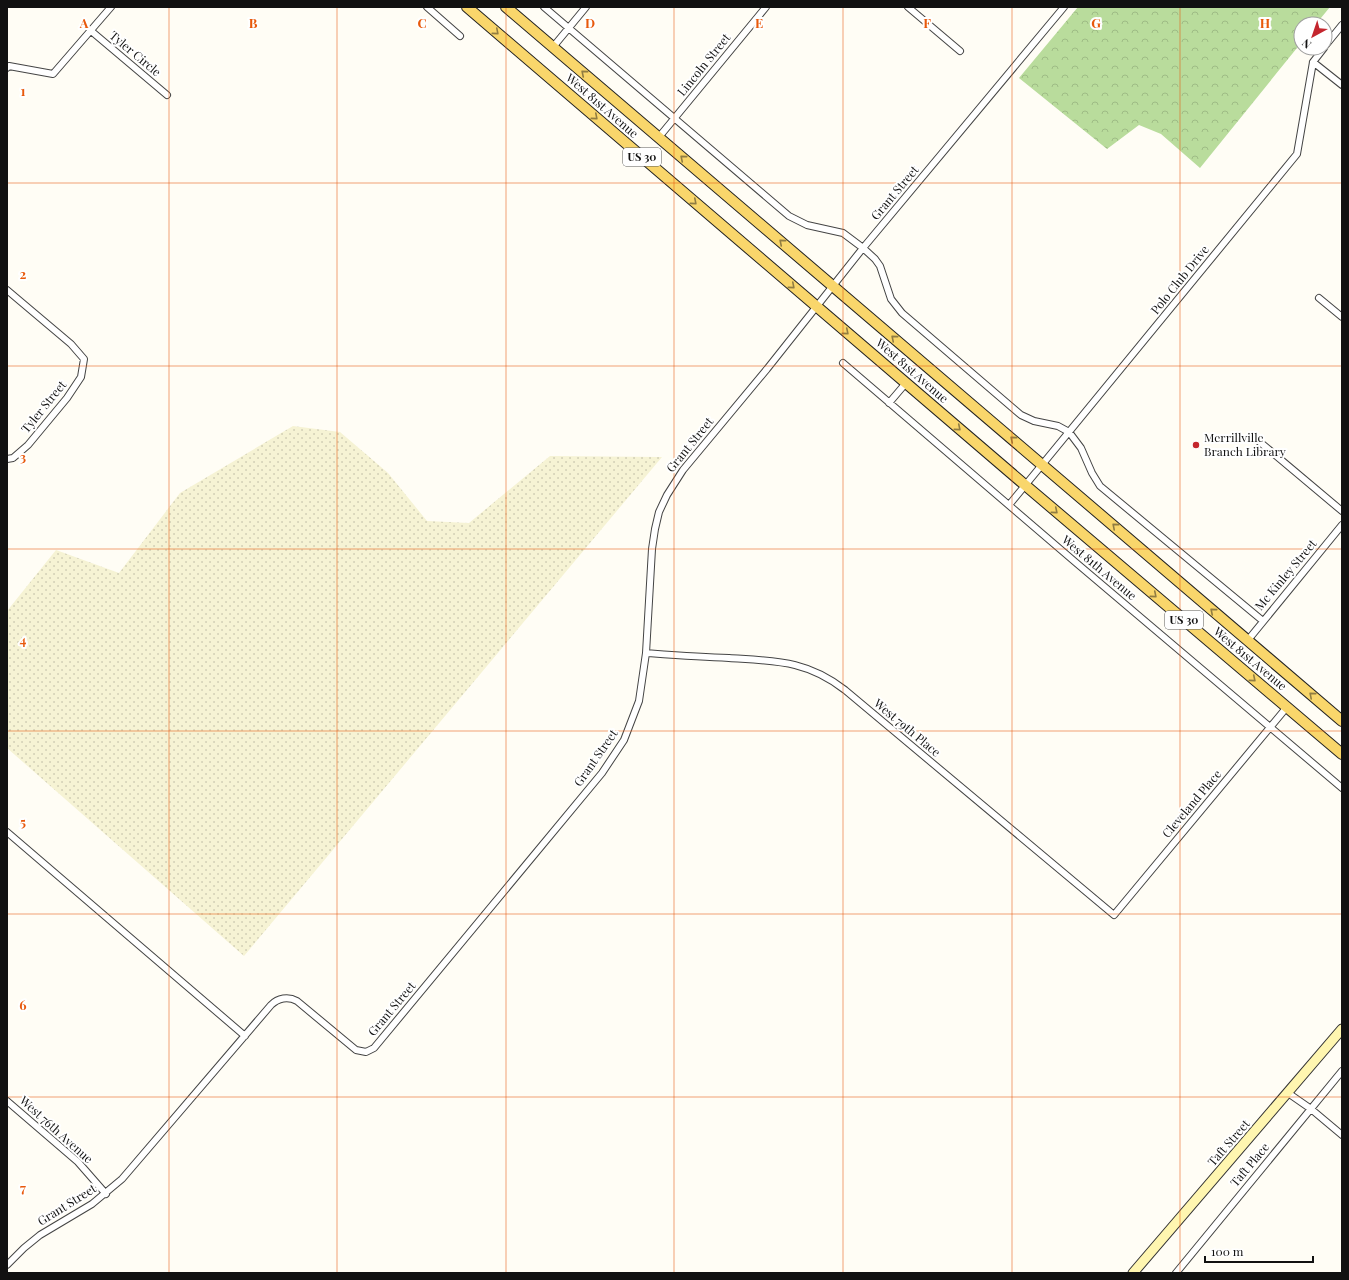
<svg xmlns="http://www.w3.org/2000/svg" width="1349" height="1280" font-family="'Playfair Display',serif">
<defs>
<pattern id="farmland-dots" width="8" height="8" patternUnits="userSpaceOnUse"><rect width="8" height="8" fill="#f6f3d4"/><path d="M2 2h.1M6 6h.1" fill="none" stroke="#d2cfb5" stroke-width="1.8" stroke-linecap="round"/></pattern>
<pattern id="forest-crowns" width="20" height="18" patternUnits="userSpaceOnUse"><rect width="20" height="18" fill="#b9dc9c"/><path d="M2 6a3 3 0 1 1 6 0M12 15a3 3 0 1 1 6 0" fill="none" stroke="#9ebc85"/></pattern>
</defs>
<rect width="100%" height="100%" fill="#fffdf5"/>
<path fill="url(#farmland-dots)" d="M293 426 340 432 388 473 427 521 469 523 550 456 662 457 244 956 7 748V611L56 550 119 573 180 493Z"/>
<path fill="url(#forest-crowns)" d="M1078 7H1330L1316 24H1301V43L1200 168 1161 134 1139 125 1107 149 1019 78Z"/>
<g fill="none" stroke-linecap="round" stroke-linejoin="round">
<g stroke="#444" stroke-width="8">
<path id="street" d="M427 7 460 36
M544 7 789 216 807 225 843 233 863 248 875 259 880 266 891 299 902 313 1021 415 1034 421 1058 426 1069 432 1081 448 1092 473 1100 486 1263 621
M908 7 960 51
M90 30 167 95
M1325 46 1342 25
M553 47 586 7
M1313 62 1342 85
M7 68 9 66 53 74 111 7
M659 137 766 7
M7 290 71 344 84 359 81 377 67 398 28 445 13 458 7 459
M1319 298 1342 317
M843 363 1074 561 1342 788
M889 403 906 383
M1255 438 1342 511
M1009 505 1297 154 1313 62 1324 48
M1248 640 1342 525
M646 653C674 655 701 657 729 658 775 661 807 660 845 690L1114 915 1287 707
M7 832 245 1036
M1288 1093 1311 1109 1342 1135
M7 1101 78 1162 106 1194
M7 1265 24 1248 40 1235 92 1204 122 1179 271 1005C278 998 288 996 297 1001L356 1050 366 1052 374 1048 602 773 624 740 639 701 646 653 652 549 655 529 659 512 667 495 683 470 767 369 863 248 1064 7
M1176 1273 1342 1071"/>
</g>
<g stroke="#333" stroke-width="11">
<path id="secondary" d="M1133 1273 1342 1029"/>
</g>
<g stroke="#222" stroke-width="12">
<path id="primary" d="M467 7 1025 485 1342 754
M506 7 1342 721"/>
</g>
<use href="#street" stroke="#fff" stroke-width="6"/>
<use href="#secondary" stroke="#fff6b0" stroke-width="9"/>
<use href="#primary" stroke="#f9d66b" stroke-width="10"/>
</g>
<defs><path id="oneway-chevron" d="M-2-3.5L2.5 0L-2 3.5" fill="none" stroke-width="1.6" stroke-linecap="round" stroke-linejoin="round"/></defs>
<g stroke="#917d42">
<use href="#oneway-chevron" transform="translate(496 32) rotate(41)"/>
<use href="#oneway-chevron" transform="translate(584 73) rotate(-140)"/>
<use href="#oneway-chevron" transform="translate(595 117) rotate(41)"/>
<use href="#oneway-chevron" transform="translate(683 158) rotate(-140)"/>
<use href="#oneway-chevron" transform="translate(694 202) rotate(41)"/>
<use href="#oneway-chevron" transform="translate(782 242) rotate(-140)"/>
<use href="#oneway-chevron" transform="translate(792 286) rotate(41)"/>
<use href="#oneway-chevron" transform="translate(846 332) rotate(40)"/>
<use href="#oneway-chevron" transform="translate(894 338) rotate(-140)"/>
<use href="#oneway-chevron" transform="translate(958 428) rotate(40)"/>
<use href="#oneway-chevron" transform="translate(1013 439) rotate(-140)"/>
<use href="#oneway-chevron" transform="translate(1055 511) rotate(40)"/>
<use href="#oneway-chevron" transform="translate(1115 526) rotate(-139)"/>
<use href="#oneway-chevron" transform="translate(1154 595) rotate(40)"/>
<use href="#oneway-chevron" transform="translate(1213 611) rotate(-140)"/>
<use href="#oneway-chevron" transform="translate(1253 679) rotate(40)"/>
<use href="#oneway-chevron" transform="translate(1312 695) rotate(-139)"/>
</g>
<path fill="none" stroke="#e8590c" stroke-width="1" stroke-opacity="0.55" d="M169 7V1273M337 7V1273M506 7V1273M674 7V1273M843 7V1273M1012 7V1273M1180 7V1273M7 183H1342M7 366H1342M7 549H1342M7 731H1342M7 914H1342M7 1097H1342"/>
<circle fill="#c4262e" stroke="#fff" stroke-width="1.5" cx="1196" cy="445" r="4"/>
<g text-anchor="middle" stroke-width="4" stroke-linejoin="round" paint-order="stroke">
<g fill="#fff" stroke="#585858" stroke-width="1">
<rect x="623" y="148" width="38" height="18" rx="3"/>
<rect x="1165" y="611" width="38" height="18" rx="3"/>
</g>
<g font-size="11" font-weight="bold" fill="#111">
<text x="642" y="161">US 30</text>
<text x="1184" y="624">US 30</text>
</g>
<g font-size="12" fill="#111" stroke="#fff">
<text transform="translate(135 54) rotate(40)" y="4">Tyler Circle</text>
<text transform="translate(704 65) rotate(-51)" y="4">Lincoln Street</text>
<text transform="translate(602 106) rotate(41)" y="4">West 81st Avenue</text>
<text transform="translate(895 193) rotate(-50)" y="4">Grant Street</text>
<text transform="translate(1180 280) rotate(-51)" y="4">Polo Club Drive</text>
<text transform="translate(912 371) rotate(41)" y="4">West 81st Avenue</text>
<text transform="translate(44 407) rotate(-51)" y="4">Tyler Street</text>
<text transform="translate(690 445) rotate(-51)" y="4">Grant Street</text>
<text transform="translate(1099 568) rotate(40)" y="4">West 81th Avenue</text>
<text transform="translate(1286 575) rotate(-50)" y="4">Mc Kinley Street</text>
<text transform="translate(1250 659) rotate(40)" y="4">West 81st Avenue</text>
<text transform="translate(907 728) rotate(40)" y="4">West 79th Place</text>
<text transform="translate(596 758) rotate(-55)" y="4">Grant Street</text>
<text transform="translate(1192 804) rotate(-50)" y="4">Cleveland Place</text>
<text transform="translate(392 1009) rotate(-50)" y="4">Grant Street</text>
<text transform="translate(56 1130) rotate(42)" y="4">West 76th Avenue</text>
<text transform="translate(1229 1143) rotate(-49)" y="4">Taft Street</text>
<text transform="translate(1250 1165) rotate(-50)" y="4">Taft Place</text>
<text transform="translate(67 1205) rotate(-32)" y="4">Grant Street</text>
</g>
<g font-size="12" fill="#111" stroke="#fff" text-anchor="start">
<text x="1204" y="442">Merrillville<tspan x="1204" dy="14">Branch Library</tspan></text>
</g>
</g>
<g font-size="13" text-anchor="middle" font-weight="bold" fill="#e8590c" stroke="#fff" stroke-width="4" stroke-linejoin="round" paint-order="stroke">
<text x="84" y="28">A</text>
<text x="253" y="28">B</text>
<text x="422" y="28">C</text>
<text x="590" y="28">D</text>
<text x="759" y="28">E</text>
<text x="927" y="28">F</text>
<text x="1096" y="28">G</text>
<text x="1265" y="28">H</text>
<text x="23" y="96">1</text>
<text x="23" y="279">2</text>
<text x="23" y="462">3</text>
<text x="23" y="645">4</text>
<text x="23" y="827">5</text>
<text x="23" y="1010">6</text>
<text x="23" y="1193">7</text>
</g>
<rect width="1349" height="1280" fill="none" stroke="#111111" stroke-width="16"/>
<g transform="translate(1313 36) rotate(220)"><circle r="19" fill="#ffffff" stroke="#a0a0a0"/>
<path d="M0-3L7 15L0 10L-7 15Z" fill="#c4262e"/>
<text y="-6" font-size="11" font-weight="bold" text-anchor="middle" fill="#111111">N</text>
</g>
<path d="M1205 1256v6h108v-6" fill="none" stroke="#111111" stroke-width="2"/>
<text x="1211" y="1256" font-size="12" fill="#111111" stroke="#ffffff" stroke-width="3" paint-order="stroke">100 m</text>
</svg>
